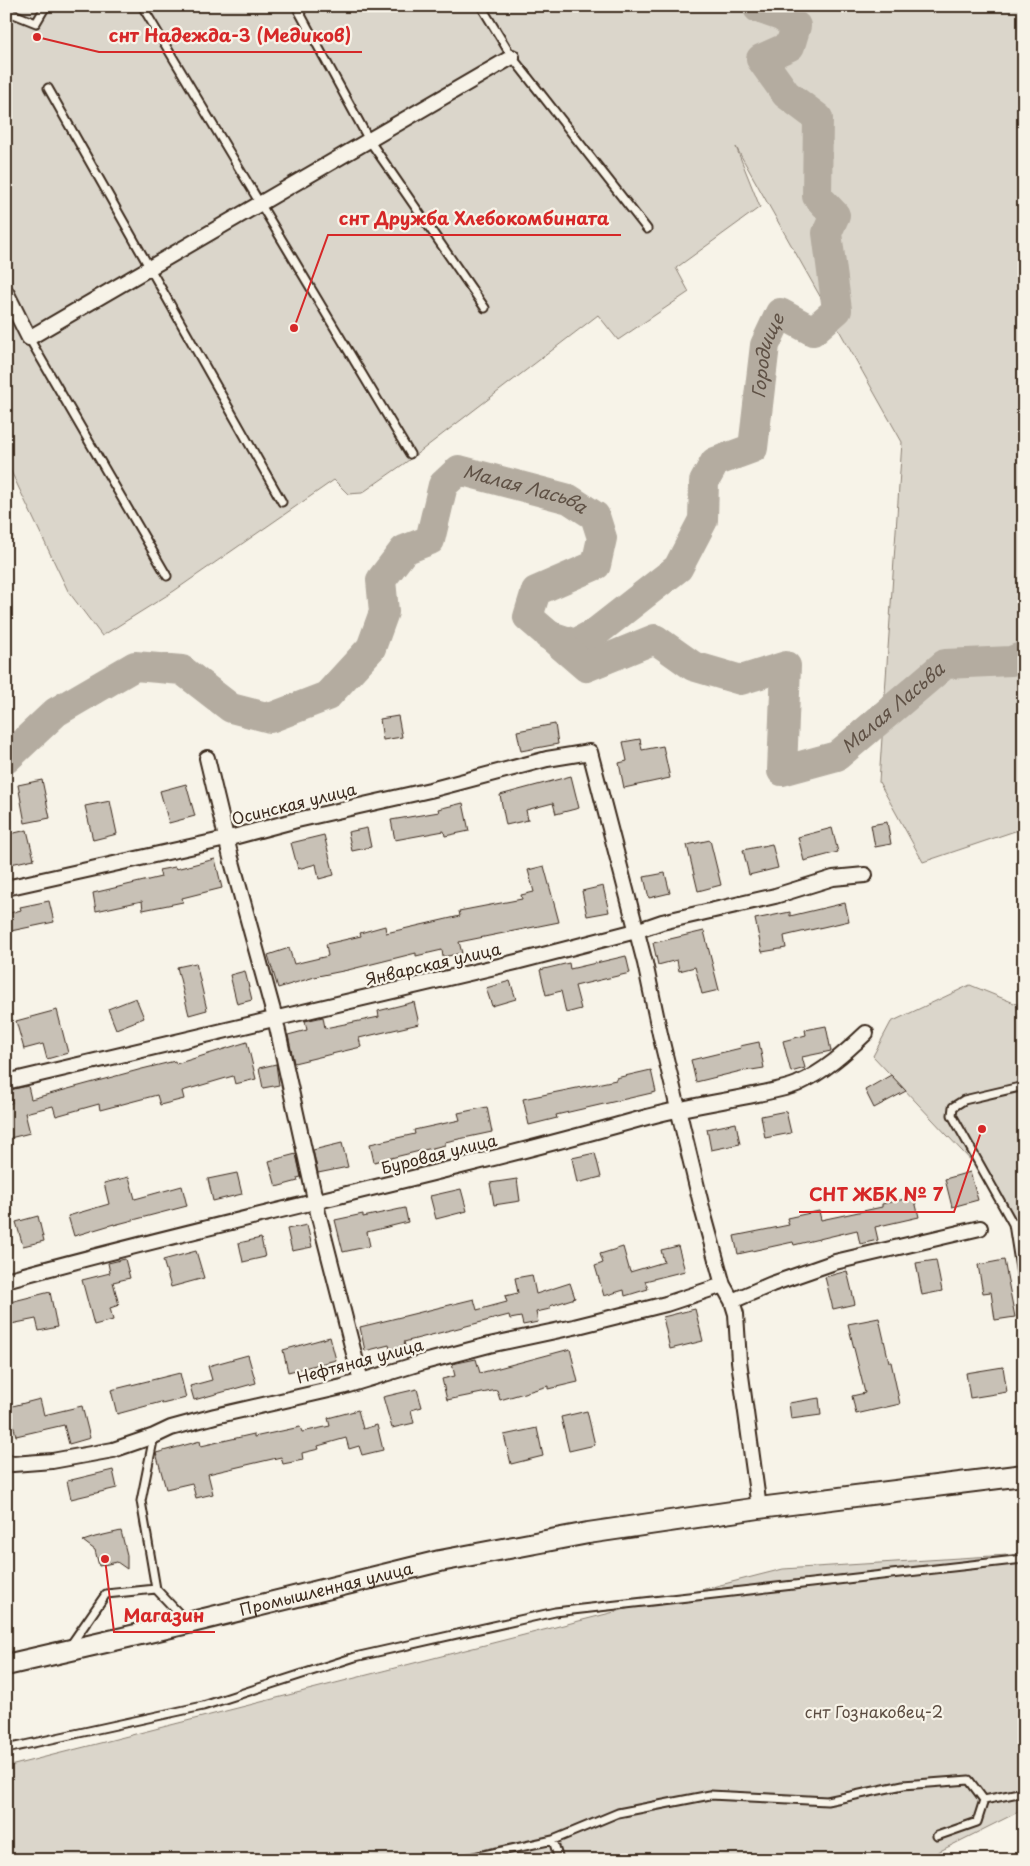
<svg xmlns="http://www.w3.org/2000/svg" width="1030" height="1866" font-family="'Playpen Sans',sans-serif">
<rect width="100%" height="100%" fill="#f7f3e8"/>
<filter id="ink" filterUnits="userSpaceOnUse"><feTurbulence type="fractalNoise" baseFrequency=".02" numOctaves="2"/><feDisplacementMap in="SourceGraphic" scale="10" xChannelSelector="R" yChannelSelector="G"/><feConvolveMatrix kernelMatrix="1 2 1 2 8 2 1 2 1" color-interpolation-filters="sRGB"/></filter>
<g filter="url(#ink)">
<path fill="#dbd6cb" stroke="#8b8074" d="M6 6H1024V828L923 862 879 782 902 442 736 147 760 207 676 268 689 292 618 340 598 315 405 463 362 493 348 494 334 480 174 591 102 636 68 591 6 461Z
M970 985 1024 1007V1306L1010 1225 977 1167 873 1056 891 1022Z
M1024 1554V1809L922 1860H6V1767L783 1569Z"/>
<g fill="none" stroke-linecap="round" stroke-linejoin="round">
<g stroke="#b4aca0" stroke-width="30">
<path id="s1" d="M548 635 575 644 595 633 678 568 703 520 704 482 715 462 753 448 765 345 780 313 813 331 837 310 827 233 835 215 817 196 818 118 786 94 761 59 790 46 796 26 781 16 758 8V6"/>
<path id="s2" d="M6 759 56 712 135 666 182 670 231 708 270 718 327 696 371 648 384 612 381 580 404 550 430 540 443 485 459 470 569 499 595 516 602 538 596 565 536 591 528 617 586 667 655 639 693 666 741 680 786 666 782 771 837 756 945 664 1011 661 1024 656"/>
</g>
</g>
<path fill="#c8c1b6" stroke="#3b2a1e" d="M398 716 402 737 383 740 380 719Z
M555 724 558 744 521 751 517 731Z
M640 739 642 750 663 746 670 778 624 788 619 763 627 761 623 742Z
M571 776 579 808 556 814 553 803 526 810 528 820 506 825 500 795Z
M42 780 50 818 25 823 18 785Z
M186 784 195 816 169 823 160 791Z
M110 801 117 834 93 840 85 806Z
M463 803 469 831 445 836 444 831 395 840 391 820 439 812 438 809Z
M887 822 891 844 875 847 871 825Z
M367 828 371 847 352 851 348 832Z
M832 828 838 852 804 861 798 837Z
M27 830 34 859 6 865V835Z
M324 835 334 875 319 879 316 864 298 869 291 843Z
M710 840 721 885 698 891 687 845Z
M772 844 778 868 749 875 743 850Z
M215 859 222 888 182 898 183 902 143 910 142 901 96 911 93 893 161 877 159 870 175 867 176 869Z
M544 866 559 922 459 942 462 953 443 957 442 950 416 956V953L348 970 318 976 278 988 268 955 289 948 294 964 328 956 326 944 361 936 360 933 385 926 386 933 460 916 459 911 522 899 521 895 534 892 528 870Z
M665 873 670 893 649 898 644 877Z
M603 886 609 912 587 916 582 891Z
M49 901 54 922 6 932V914L21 910 20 907Z
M845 903 849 921 784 936 786 948 762 952 755 919 790 912V916Z
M704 931 719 990 702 994 695 967 679 971 677 960 658 965 653 943Z
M626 956 630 973 575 986 581 1009 566 1013 561 991 546 995 540 970 569 963 570 969Z
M196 963 207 1010 189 1015 177 967Z
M245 971 252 1000 237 1004 230 975Z
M510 981 516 999 492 1006 486 988Z
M136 998 144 1018 116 1029 108 1009Z
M414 1002 419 1024 359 1038 361 1047 294 1063 288 1035 307 1030 305 1021 323 1017 325 1028 379 1017 378 1011Z
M57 1010 68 1053 47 1059 43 1044 24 1049 16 1021Z
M826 1026 831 1051 802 1057 805 1068 791 1072 783 1041 806 1035 805 1030Z
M247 1042 256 1079 235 1084 233 1076 182 1091 184 1099 160 1105 157 1095 100 1110 99 1104 56 1116 53 1106 25 1113 30 1133 6 1139V1104L12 1103 9 1090 28 1086 31 1099 142 1069 175 1061 176 1064Z
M759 1042 764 1068 745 1071V1070L696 1082 691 1060 741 1048 740 1046Z
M276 1064 279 1085 263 1088 259 1068Z
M651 1070 656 1092 556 1115 557 1118 529 1125 523 1099 616 1080V1078Z
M891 1075 906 1091 874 1108 865 1090Z
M487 1107 492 1132 445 1142V1145L374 1162 370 1144 415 1134 414 1130 460 1120 458 1113Z
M786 1111 791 1133 765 1138 761 1116Z
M736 1123 740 1144 711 1150 707 1129Z
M342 1143 348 1167 318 1173 313 1150Z
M595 1153 601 1177 577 1183 572 1158Z
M296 1154 301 1177 297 1178 298 1181 276 1187 269 1161Z
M970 1172 978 1200 952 1207 945 1179Z
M237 1173 242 1194 213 1201 208 1179Z
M129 1177 135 1199 182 1186 187 1206 114 1225V1224L74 1236 68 1216 109 1204 104 1183Z
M517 1179 520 1201 494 1205 490 1183Z
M461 1189 467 1211 436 1219 430 1196Z
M914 1197 919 1217 875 1227 878 1240 860 1244 857 1230 794 1245 793 1242 738 1254 734 1236 789 1225 787 1218 819 1211 821 1220 882 1207V1204Z
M405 1208 408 1222 367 1232 370 1246 343 1252 335 1220 363 1214V1217Z
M38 1216 44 1241 23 1246 16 1222Z
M307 1225 312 1247 292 1251 287 1229Z
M261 1238 265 1257 243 1262 239 1243Z
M678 1246 685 1271 645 1281 648 1289 625 1296 624 1290 604 1296 595 1266 603 1263 600 1254 623 1247 630 1272 664 1262 661 1250Z
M196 1251 204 1278 171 1287 163 1260Z
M125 1259 130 1278 113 1282 119 1305 110 1308 113 1320 94 1325 82 1280 110 1273 108 1263Z
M936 1260 942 1291 922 1295 916 1263Z
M1004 1260 1015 1317 995 1320 991 1292 983 1293 978 1265Z
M847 1271 855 1304 833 1309 825 1277Z
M532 1275 536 1294 570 1283 575 1298 550 1306V1309L536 1312 538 1322 523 1325 521 1317 510 1319 509 1315 404 1342 407 1353 392 1357 389 1345 365 1351 360 1327 474 1299 477 1310 507 1302 505 1296 518 1293 515 1278Z
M50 1292 57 1327 39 1331 36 1319 6 1325V1303Z
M695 1309 703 1341 670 1349 663 1317Z
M879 1318 889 1362H891L900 1404 856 1414 852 1396 865 1393 848 1324Z
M330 1337 336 1360 288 1372 283 1350Z
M570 1349 578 1382 548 1389V1386L500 1400 497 1390 447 1400 442 1379 455 1376 452 1364 476 1359 480 1373Z
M248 1355 256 1383 194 1400 190 1386 212 1380 208 1366Z
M1003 1367 1007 1392 970 1398 966 1373Z
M180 1373 186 1398 162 1404 161 1402 117 1414 111 1390Z
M417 1389 422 1407 411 1410 414 1423 392 1428 383 1397Z
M819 1398 821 1415 791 1419 789 1403Z
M40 1399 44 1415 82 1406 90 1438 69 1444 64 1425 16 1436 9 1407Z
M358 1410 363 1429 377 1425 383 1450 362 1455 359 1446 349 1449 346 1438 318 1446 319 1449 302 1453 303 1460 283 1464 281 1457 208 1474 213 1494 196 1498 192 1483 166 1489 156 1453 200 1441 201 1446 254 1434V1437L300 1427 302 1432 330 1426 328 1418Z
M587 1411 595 1445 569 1451 561 1417Z
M537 1428 543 1456 511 1464 504 1435Z
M113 1470 117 1488 71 1499 67 1481Z
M121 1531 127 1555V1569L117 1562 99 1566 95 1550 83 1541 95 1537Z"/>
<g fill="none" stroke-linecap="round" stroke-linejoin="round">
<g stroke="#3b2a1e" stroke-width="11">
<path id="service" d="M142 6 410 454
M296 6 369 140 485 308
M481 6 512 57 647 229
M6 11 36 23 46 6
M48 88 282 502
M29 338 167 576
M1024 1222 1013 1224 1024 1294
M1013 1224 952 1115 953 1107 964 1100 1024 1086
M154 1436 141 1501 156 1589
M70 1646 106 1594 156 1589 186 1621
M6 1749 203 1706 355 1657 555 1612 1024 1559
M984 1800 1024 1792
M553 1840 559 1860
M460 1860 553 1840 618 1813 710 1795 827 1801 903 1785 969 1780 984 1800 977 1822 937 1836"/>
</g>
<g stroke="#3b2a1e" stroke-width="18">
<path id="minor" d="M6 292 29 338 512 57
M207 758 231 858 275 1018 318 1213 361 1381
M6 888 226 839 297 820 430 790 547 759 590 752 645 963 660 1034 703 1212 723 1285 732 1301 736 1314 739 1361 759 1508
M6 1082 516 962 636 931 662 922 775 896 833 878 865 875
M6 1280C219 1221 435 1177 647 1117 683 1107 721 1102 758 1094 771 1091 785 1089 797 1084 824 1072 845 1053 866 1033
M732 1301 772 1284 835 1262 980 1228
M6 1462 13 1464 52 1461 113 1450 154 1436 171 1428 215 1416 342 1387 424 1362 489 1345 574 1327 666 1304 723 1285"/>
</g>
<g stroke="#3b2a1e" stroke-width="24">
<g id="secondary">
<path id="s3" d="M6 1665 188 1623 440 1561 588 1533 759 1508 1024 1475"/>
</g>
</g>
<use href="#service" stroke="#f7f3e8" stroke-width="7"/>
<use href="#minor" stroke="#f7f3e8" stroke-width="14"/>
<use href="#secondary" stroke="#f7f3e8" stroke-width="20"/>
</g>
</g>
<g text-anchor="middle" stroke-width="4.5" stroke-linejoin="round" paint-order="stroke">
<g font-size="16" fill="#3b2a1e" stroke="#f7f3e8">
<text transform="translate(294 804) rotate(-14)" y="6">Осинская улица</text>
<text transform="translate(433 964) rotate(-13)" y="6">Январская улица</text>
<text transform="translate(439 1154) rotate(-14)" y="6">Буровая улица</text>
<text transform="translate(360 1361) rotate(-15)" y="6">Нефтяная улица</text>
<text dy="6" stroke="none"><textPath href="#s3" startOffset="329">Промышленная улица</textPath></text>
</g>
<g font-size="16" fill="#5b4c41" stroke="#f7f3e8">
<text x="874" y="1718">снт Гознаковец-2</text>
</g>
<g font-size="18" font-style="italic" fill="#5f5145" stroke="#f7f3e8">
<text dy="6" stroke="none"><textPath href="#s1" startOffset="406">Городище</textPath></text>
<text dy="6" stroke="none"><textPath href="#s2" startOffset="719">Малая Ласьва</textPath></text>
<text dy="6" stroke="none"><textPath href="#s2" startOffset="1469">Малая Ласьва</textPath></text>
</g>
</g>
<path fill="none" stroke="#d62828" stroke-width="2" d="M37 37L99 52H362M294 328L328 235H621M982 1129L954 1212H799M105 1559L114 1632H215"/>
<g fill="#d62828" stroke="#f7f3e8" stroke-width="2">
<circle cx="37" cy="37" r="5"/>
<circle cx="294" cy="328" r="5"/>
<circle cx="982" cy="1129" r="5"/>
<circle cx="105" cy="1559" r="5"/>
</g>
<g font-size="18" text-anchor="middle" font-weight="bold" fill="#d62828" stroke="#f7f3e8" stroke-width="4.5" stroke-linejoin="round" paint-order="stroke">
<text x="230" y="42">снт Надежда-3 (Медиков)</text>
<text x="474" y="225">снт Дружба Хлебокомбината</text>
<text x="876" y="1201">СНТ ЖБК № 7</text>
<text x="164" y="1622">Магазин</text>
</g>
<rect width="1030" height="1866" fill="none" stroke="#f7f3e8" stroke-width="25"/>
<rect x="12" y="12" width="1005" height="1841" fill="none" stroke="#3b2a1e" stroke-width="2" filter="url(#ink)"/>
</svg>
